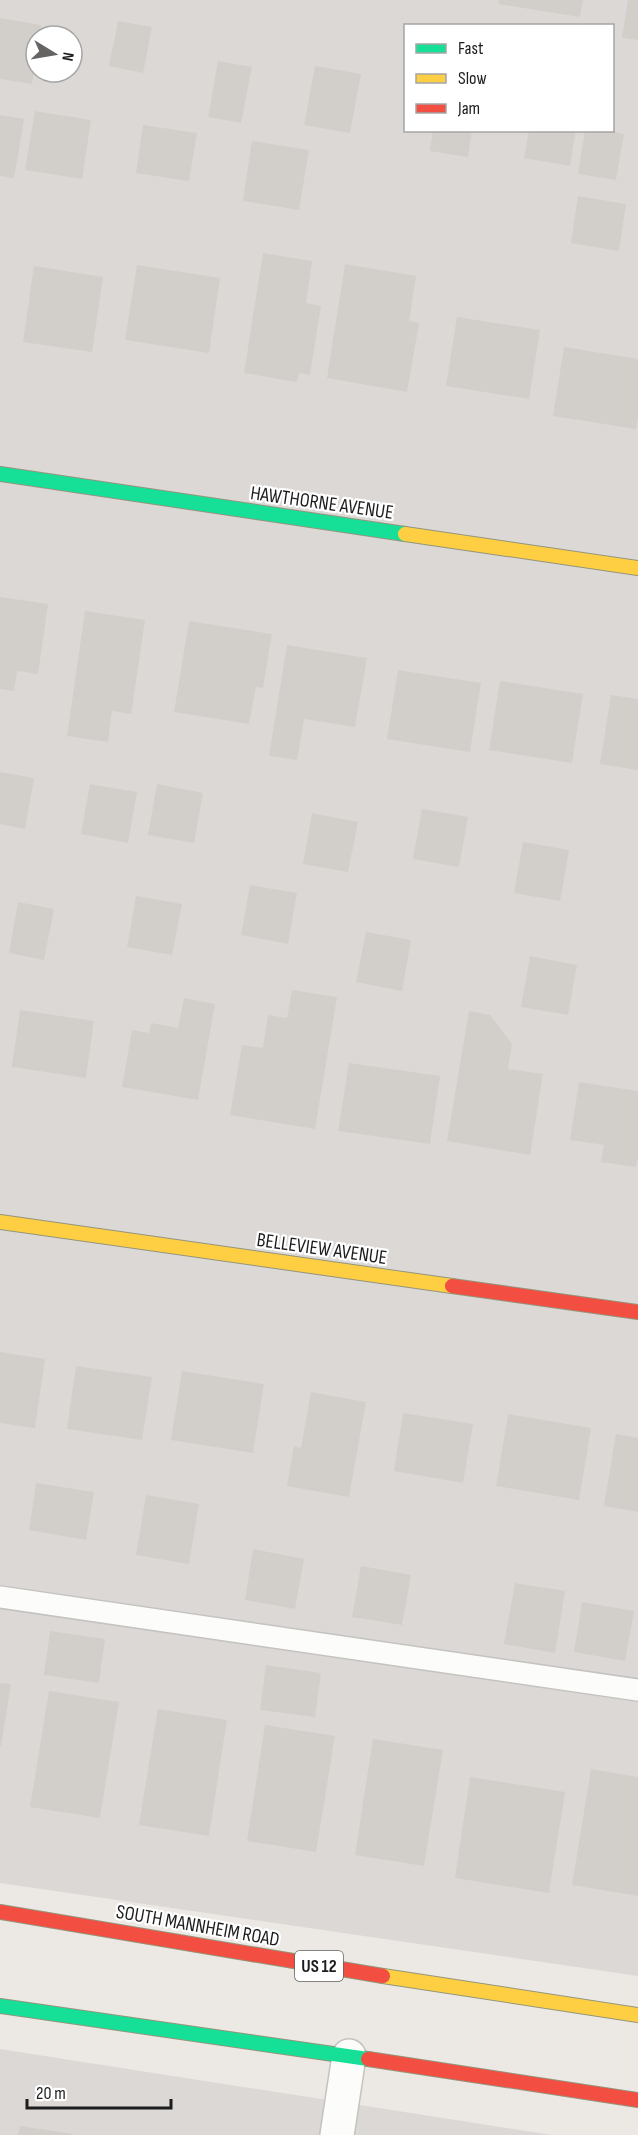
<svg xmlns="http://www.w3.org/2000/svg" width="638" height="2135" font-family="'Sofia Sans Condensed',sans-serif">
<rect width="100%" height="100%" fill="#ece9e4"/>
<path fill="#dbd8d6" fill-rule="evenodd" d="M0 0H638V1976L0 1883ZM406 26H612V130H406ZM36 36H72V72H36Z
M0 2049 552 2135H0Z"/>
<path fill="#d2cfcb" d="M499 0H583L580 17 498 4Z
M628 0H638V40L622 38Z
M0 18 41 25 40 36H36V57L32 84 0 79Z
M118 21 152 27 143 73 109 66Z
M218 61 252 67 241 123 208 117Z
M315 66 361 74 350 133 304 125Z
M35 111 91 120 82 179 25 170Z
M0 115 24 119 14 178 0 176Z
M143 125 197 133 189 181 136 173Z
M433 130H472L468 157 430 151Z
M529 130H576L570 166 524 158Z
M585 130H605L624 134 616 180 578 174Z
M252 141 309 150 299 210 243 201Z
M578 196 626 204 619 251 571 243Z
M263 253 312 261 306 303 321 306 310 375 299 373 297 382 244 373Z
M345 264 416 276 409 321 419 323 407 392 327 378Z
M137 265 220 278 209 353 125 340Z
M34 266 103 277 92 352 23 342Z
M457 317 540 330 529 399 446 386Z
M564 347 638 359V417L636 429 553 416Z
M0 597 48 604 38 674 17 671 14 691 0 689Z
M85 611 145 620 131 714 112 711 108 742 67 736Z
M189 621 272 634 263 688 256 687 249 724 174 712Z
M287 645 367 658 355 727 304 719 297 760 269 756Z
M398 670 481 683 470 752 387 739Z
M500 681 583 694 572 763 489 750Z
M611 695 638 699V770L600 764Z
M0 772 34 778 25 829 0 824Z
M90 784 137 792 128 843 81 834Z
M157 784 203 793 194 843 148 835Z
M422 809 468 817 459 867 413 859Z
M312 813 358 822 348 872 303 864Z
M523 842 569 850 560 901 514 893Z
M250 885 297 893 288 944 241 935Z
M136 896 182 904 172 955 127 947Z
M18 902 54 909 44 960 9 953Z
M366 932 411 940 402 991 356 982Z
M530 956 577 965 568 1015 521 1007Z
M292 990 337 997 315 1129 230 1115 242 1045 263 1048 268 1015 287 1018Z
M184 998 215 1004 198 1100 122 1087 132 1030 149 1033 151 1023 178 1028Z
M20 1010 94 1021 86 1078 12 1067Z
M469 1011 490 1015 512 1044 508 1069 543 1074 530 1155 447 1141Z
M349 1063 440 1076 430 1144 338 1131Z
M579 1082 638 1091V1157L636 1167 601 1162 604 1145 570 1140Z
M0 1352 45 1359 35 1428 0 1423Z
M76 1366 152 1377 142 1440 67 1429Z
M182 1371 264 1384 253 1453 171 1440Z
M311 1392 366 1402 349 1497 287 1486 294 1446 301 1448Z
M403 1413 473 1424 463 1483 394 1471Z
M508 1414 591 1428 579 1500 496 1486Z
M616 1434 638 1438V1512L604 1506Z
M36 1483 94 1492 86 1540 29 1530Z
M146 1495 199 1504 189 1564 136 1555Z
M253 1549 304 1559 295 1609 245 1600Z
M361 1566 411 1575 402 1625 352 1617Z
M515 1583 565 1591 555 1653 504 1644Z
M582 1602 634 1611 625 1661 574 1652Z
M50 1631 105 1639 99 1683 44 1675Z
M266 1665 321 1673 315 1717 260 1710Z
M0 1683 11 1684 1 1746H0Z
M49 1691 119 1702 100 1818 30 1807Z
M158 1709 227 1720 209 1836 139 1825Z
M265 1725 335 1736 316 1852 247 1841Z
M373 1739 443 1750 424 1866 355 1855Z
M591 1769 638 1777V1896L572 1885Z
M470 1777 565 1792 549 1893 455 1878Z
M20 2126 73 2134 72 2135H18Z"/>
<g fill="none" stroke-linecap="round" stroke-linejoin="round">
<g stroke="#c4c3c1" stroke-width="24">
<path id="lane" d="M0 1597 638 1690"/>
</g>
<g stroke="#c4c3c1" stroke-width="36">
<path id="street" d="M337 2135 349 2056"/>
</g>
<g stroke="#94957c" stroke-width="16">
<path id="fast" d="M0 474 405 534
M0 2006 368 2059"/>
</g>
<g stroke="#94957c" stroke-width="16">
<path id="slow" d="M405 534 638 568
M0 1222 452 1286
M383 1976 638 2015"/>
</g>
<g stroke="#94957c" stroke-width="16">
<path id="jam" d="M452 1286 638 1312
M0 1912 383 1976
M368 2059 638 2100"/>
</g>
<use href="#lane" stroke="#fcfcfb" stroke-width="21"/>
<use href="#street" stroke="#fcfcfb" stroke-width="33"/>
<use href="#fast" stroke="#16e098" stroke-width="14"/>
<use href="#slow" stroke="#ffcf43" stroke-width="14"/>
<use href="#jam" stroke="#f24e42" stroke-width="14"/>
</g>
<g text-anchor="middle" stroke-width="4.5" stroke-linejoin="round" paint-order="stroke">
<rect fill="#fff" stroke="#616161" stroke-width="1.5" x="295" y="1951" width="48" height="30" rx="4.5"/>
<g font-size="18" font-weight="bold" fill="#1d1d1d">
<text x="319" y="1972">US 12</text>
</g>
<g font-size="20" fill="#1d1d1d" stroke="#fff">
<text transform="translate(322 502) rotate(8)" y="7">HAWTHORNE AVENUE</text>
<text transform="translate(322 1248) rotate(8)" y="7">BELLEVIEW AVENUE</text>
<text transform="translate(198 1925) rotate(10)" y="7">SOUTH MANNHEIM ROAD</text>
</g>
</g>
<rect x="404" y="24" width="210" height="108" fill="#ffffff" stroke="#a5a5a5" stroke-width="1.5"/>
<rect x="416" y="44" width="30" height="9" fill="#16e098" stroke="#a5a5a5" stroke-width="1.5"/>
<text x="458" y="54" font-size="18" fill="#1d1d1d">Fast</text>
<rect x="416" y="74" width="30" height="9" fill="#ffcf43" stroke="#a5a5a5" stroke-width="1.5"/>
<text x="458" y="84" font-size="18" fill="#1d1d1d">Slow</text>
<rect x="416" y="104" width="30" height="9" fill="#f24e42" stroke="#a5a5a5" stroke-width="1.5"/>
<text x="458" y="114" font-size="18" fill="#1d1d1d">Jam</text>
<g transform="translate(54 54) rotate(101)"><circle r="28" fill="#ffffff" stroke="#a5a5a5" stroke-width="1.5"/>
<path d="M0-4.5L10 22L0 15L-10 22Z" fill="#656463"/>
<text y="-9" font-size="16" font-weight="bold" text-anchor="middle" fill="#1d1d1d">N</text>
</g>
<path d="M27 2099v9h144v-9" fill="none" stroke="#1d1d1d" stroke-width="3"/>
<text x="36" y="2099" font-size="18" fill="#1d1d1d" stroke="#ffffff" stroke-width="4.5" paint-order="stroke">20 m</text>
</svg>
